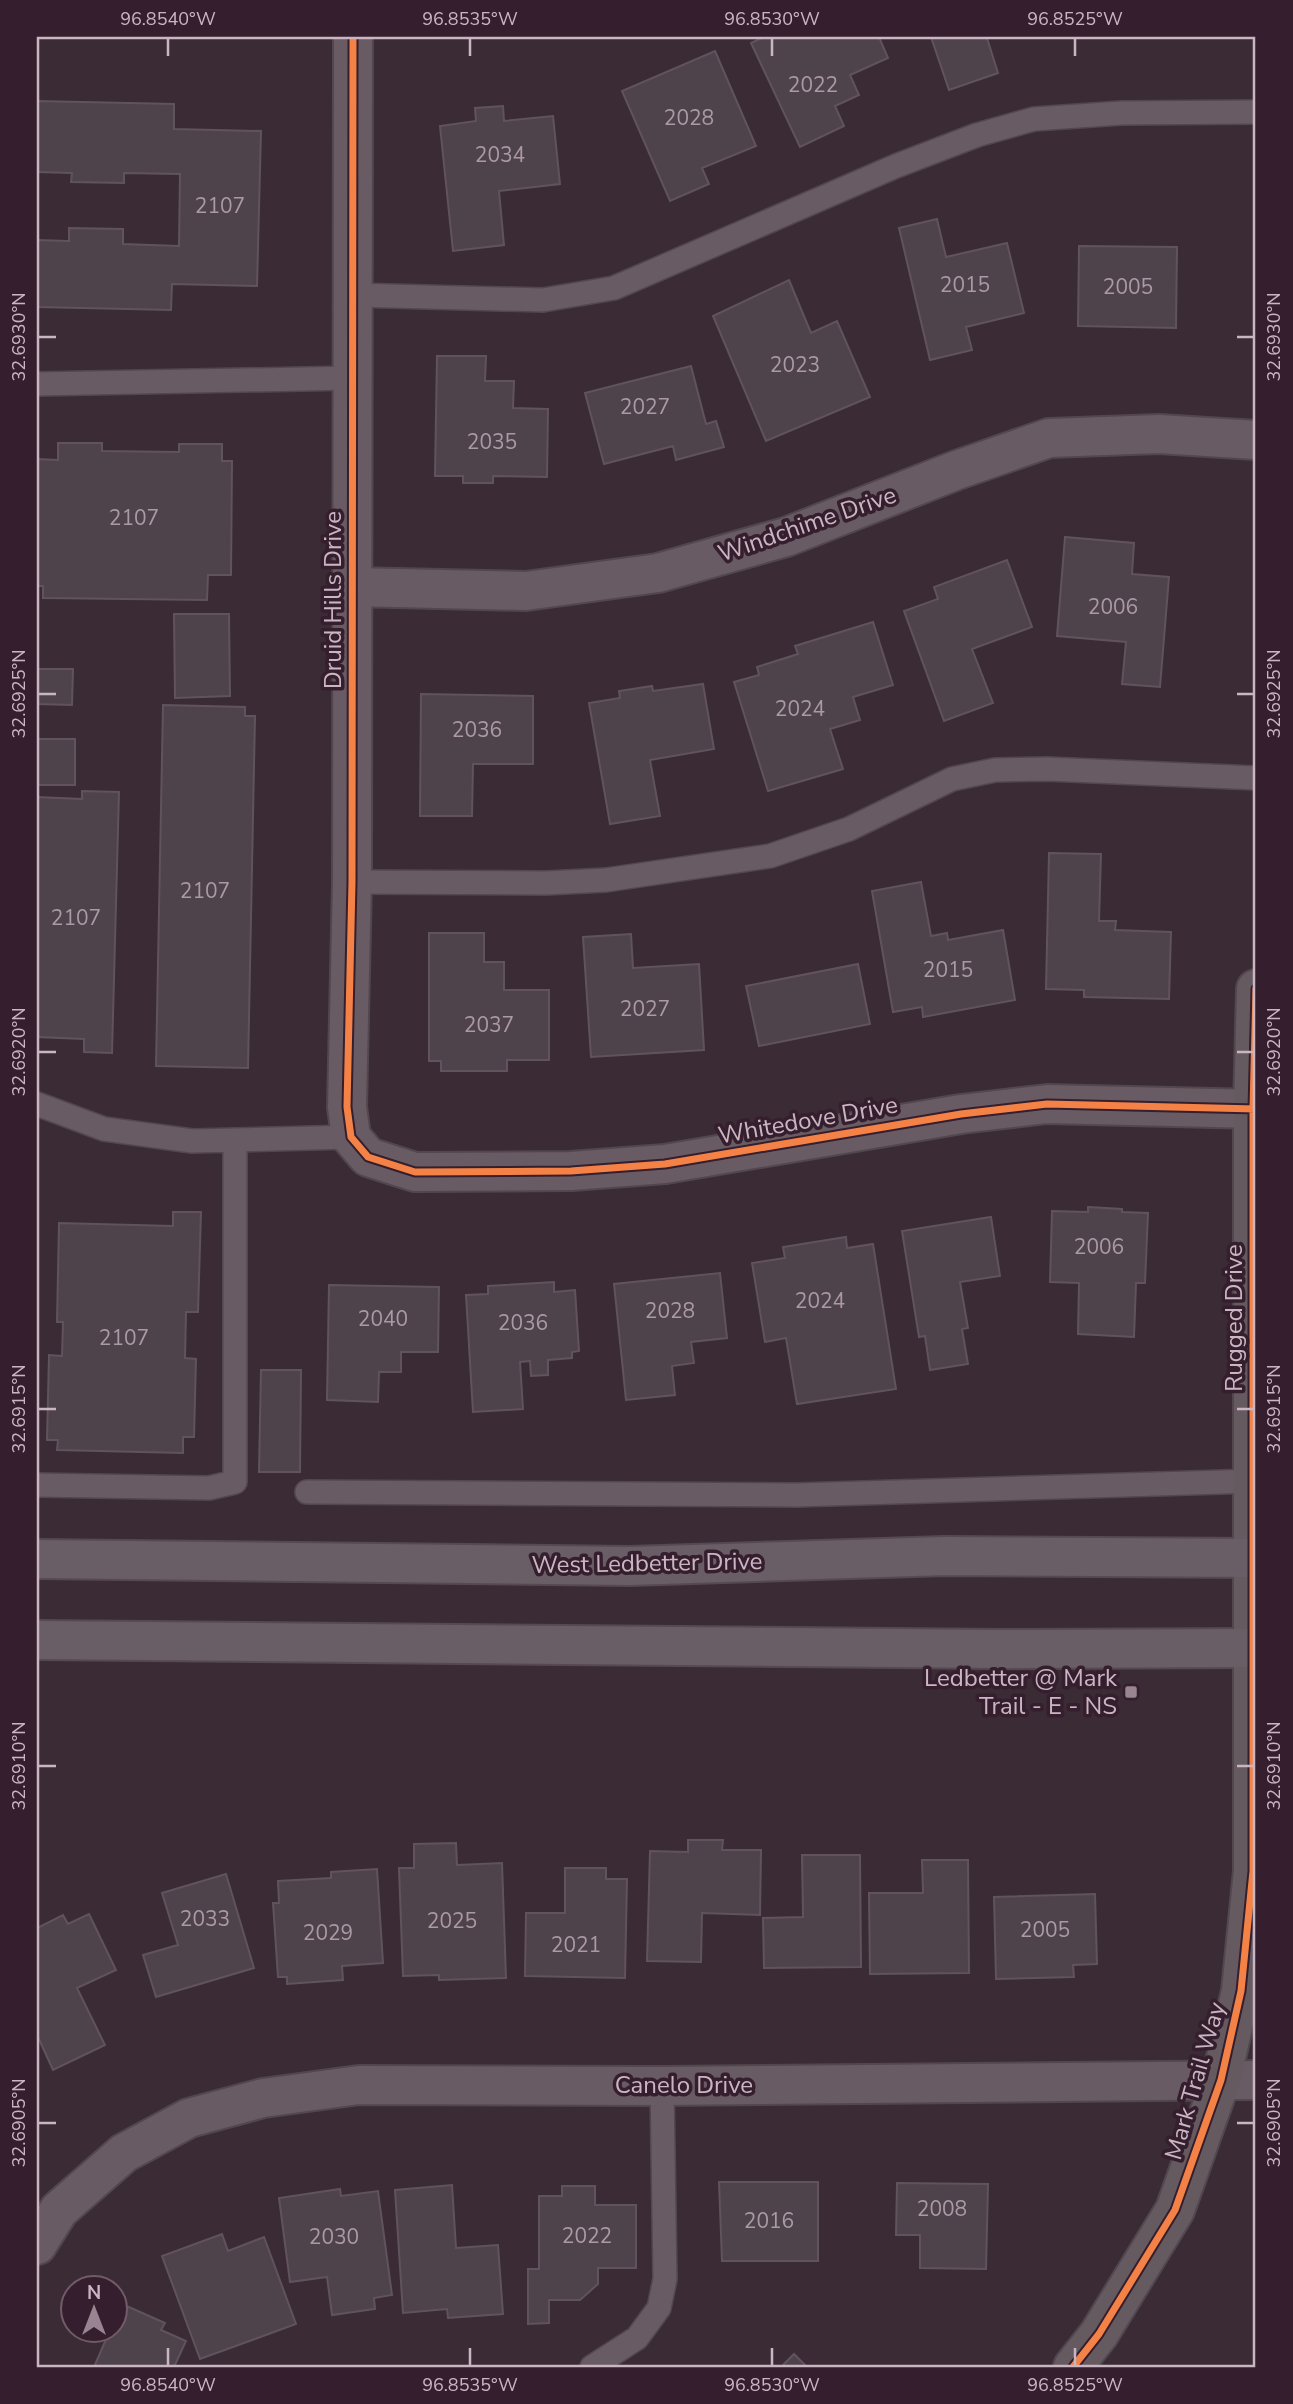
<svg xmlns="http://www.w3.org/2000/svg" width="1293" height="2404" font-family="'Nunito Sans',sans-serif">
<rect width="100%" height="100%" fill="#3a2b35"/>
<path fill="#4f434b" stroke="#61535d" stroke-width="2" d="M764 37H879L888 58 850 75 859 95 835 106 844 126 800 147 751 43Z
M931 37H992L987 38 998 73 949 90Z
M715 51 756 146 702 168 709 184 670 201 622 91Z
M37 101 174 104V129L261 131 257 286 172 284 171 310 37 307V240L69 241V228L123 229V244L179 246 180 174 124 173V183L71 182 72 173 37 172Z
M503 106 504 121 553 116 560 184 499 191 504 245 453 251 440 126 476 121 475 108Z
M937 219 946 257 1007 243 1024 313 966 327 972 350 930 360 899 228Z
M1079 246 1177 247 1176 328 1078 326Z
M789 280 811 333 837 321 870 397 766 441 713 316Z
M437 356H486L485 381H514L513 408 548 409 547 477 493 476V483H463V476H435Z
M691 366 706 424 716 421 724 447 676 460 673 446 604 464 585 393Z
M58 443H102V451L179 452V444H222V461H232L231 575H208L207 600 43 598V586H37V459L58 460Z
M1065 537 1134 543 1132 574 1169 577 1160 687 1122 684 1126 642 1057 636Z
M1007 560 1032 627 972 649 993 703 944 721 904 611 938 599 934 587Z
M174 614H229L230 696 175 698Z
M873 622 893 685 853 697 860 720 830 729 843 769 768 791 734 682 759 675 757 667 798 654 795 646Z
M37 669H73L72 705 37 704Z
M703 684 714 749 650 760 660 816 610 824 589 703 620 698 619 691 652 686 653 691Z
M421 694 533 696V764H473L472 816H420Z
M163 705 245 707V716H255L248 1068 156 1066Z
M37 739H75V785H37Z
M82 791 119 792 112 1053 84 1052V1039L37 1037V797L82 799Z
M1049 853 1101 854 1099 921H1116L1115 930 1171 932 1169 999 1084 997V990L1046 989Z
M921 882 931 936 947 933 948 940 1003 930 1015 1000 923 1017 922 1007 893 1012 872 891Z
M429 933H484V962H504V990H549V1060H507V1071H441V1061H429Z
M631 934 633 968 699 964 704 1050 591 1057 583 937Z
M858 964 870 1024 759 1046 746 986Z
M1088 1207 1122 1209V1212L1148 1213 1145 1283H1136L1134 1337 1078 1334 1079 1283 1050 1282 1052 1211 1088 1212Z
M173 1212H201L198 1312H186L185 1358 196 1359 194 1437H183V1453L57 1450 58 1440H47L49 1355 62 1356 63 1322H57L59 1223 173 1226Z
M991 1217 1000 1276 960 1282 968 1328 962 1329 968 1364 930 1370 925 1336 919 1337 902 1231Z
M846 1237 847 1248 873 1244 896 1389 797 1404 786 1338 765 1342 752 1263 785 1258 783 1247Z
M720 1273 727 1338 691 1342 694 1363 672 1366 675 1395 626 1400 614 1284Z
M554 1282V1292L575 1290 579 1351 572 1352V1358L548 1360V1375L531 1376 530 1361 520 1362 523 1409 473 1412 466 1295 488 1294V1286Z
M329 1285 439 1287 438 1352H401V1372H379L378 1402 327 1400Z
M261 1370H301L300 1472H259Z
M688 1840H723L722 1850H761L760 1915 702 1913 701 1962 647 1961 650 1851 688 1852Z
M456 1843 457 1865 502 1863 506 1978 439 1980V1975L403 1976 399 1868H414V1844Z
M802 1855H860L861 1967 764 1968 763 1918 803 1917Z
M922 1860H968L969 1973 870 1974 869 1893H923Z
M565 1868H606V1879H627L625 1978 525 1976 526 1913H565Z
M377 1869 383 1963 342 1966 343 1980 287 1984V1977H278L273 1903H279L278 1881 331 1878V1872Z
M226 1874 254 1968 156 1997 143 1955 178 1945 162 1893Z
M1095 1894 1097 1964 1073 1965 1074 1977 996 1979 994 1897Z
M89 1914 116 1970 77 1988 105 2045 53 2070 37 2035V1928L63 1915 68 1924Z
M719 2182H818V2261H722Z
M897 2183 988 2184 986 2269 920 2268V2235H896Z
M452 2185 456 2248 498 2245 503 2314 448 2318 447 2309 403 2313 395 2190Z
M562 2186H595V2205H636V2268H598V2284L580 2300H549V2323L528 2324V2269H539V2196H562Z
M340 2189 341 2196 378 2191 392 2295 374 2298 375 2309 332 2315 327 2277 290 2282 279 2198Z
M222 2234 228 2251 264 2237 296 2324 200 2359 162 2256Z
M122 2304 165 2323 161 2330 186 2341 174 2367H94L110 2330H116V2318Z
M794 2354 807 2367H781Z"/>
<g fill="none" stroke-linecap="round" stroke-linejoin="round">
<g stroke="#52474e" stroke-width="26">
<path id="lane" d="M353 295 543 300 614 288 896 166 977 135 1034 119 1122 113 1256 112
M37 384 353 378
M352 882 546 883 606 880 770 856 849 829 952 779 995 770 1047 769 1256 778
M37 1104 104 1129 192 1141 351 1137
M37 1485 209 1488 235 1482V1140
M307 1492 797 1495 1256 1481
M592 2367 637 2338 659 2308 665 2279 662 2086"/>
</g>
<g stroke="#52474e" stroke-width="42">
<path id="street" d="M353 37 352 882 347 1107 351 1137 368 1157 415 1172 571 1171 665 1164 961 1114 1047 1104 1256 1109
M353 587 526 591 658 573 786 537 957 470 1049 438 1159 434 1256 440
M37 2245 59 2210 124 2153 189 2118 263 2098 359 2085 662 2086 1256 2080"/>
</g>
<g stroke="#52474e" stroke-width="42">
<path id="secondary" d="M1073 2367 1099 2334 1175 2210 1221 2080 1241 1991 1253 1871V1109L1256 989"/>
</g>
<g stroke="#574952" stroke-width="42">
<path id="primary" d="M37 1559 630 1566 945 1556 1256 1558
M37 1640 1000 1649 1256 1648"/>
</g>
<use href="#lane" stroke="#685b63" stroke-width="23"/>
<use href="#street" stroke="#685b63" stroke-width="38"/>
<use href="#secondary" stroke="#665a61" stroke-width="38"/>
<use href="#primary" stroke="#695e65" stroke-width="38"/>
<g stroke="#351e2d" stroke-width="11">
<path id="cycleway" d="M353 37 352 882 347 1107 351 1137 368 1157 415 1172 571 1171 665 1164 961 1114 1047 1104 1256 1109
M1073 2367 1099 2334 1175 2210 1221 2080 1241 1991 1253 1871V1109L1256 989"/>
</g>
<use href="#cycleway" stroke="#f48246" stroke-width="7"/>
</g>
<path fill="none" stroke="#cab6c3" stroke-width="2.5" d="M168 38V56M470 38V56M772 38V56M1075 38V56M38 337H56M1237 337H1254M38 694H56M1237 694H1254M38 1052H56M1237 1052H1254M38 1409H56M1237 1409H1254M38 1766H56M1237 1766H1254M38 2123H56M1237 2123H1254M168 2348V2366M470 2348V2366M772 2348V2366M1075 2348V2366"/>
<rect fill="#988591" stroke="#351e2d" stroke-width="2.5" x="1124" y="1685" width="14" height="14" rx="3.5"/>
<g text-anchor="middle" stroke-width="7" stroke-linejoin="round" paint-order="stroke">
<g font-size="21" fill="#ab99a5">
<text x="813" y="92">2022</text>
<text x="689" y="125">2028</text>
<text x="500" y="162">2034</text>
<text x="220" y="213">2107</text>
<text x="965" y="292">2015</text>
<text x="1128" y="294">2005</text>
<text x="795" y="372">2023</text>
<text x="645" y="414">2027</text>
<text x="492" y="449">2035</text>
<text x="134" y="525">2107</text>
<text x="1113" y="614">2006</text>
<text x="800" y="716">2024</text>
<text x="477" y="737">2036</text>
<text x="205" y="898">2107</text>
<text x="76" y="925">2107</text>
<text x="948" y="977">2015</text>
<text x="645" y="1016">2027</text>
<text x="489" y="1032">2037</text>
<text x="1099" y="1254">2006</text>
<text x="820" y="1308">2024</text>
<text x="670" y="1318">2028</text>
<text x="383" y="1326">2040</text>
<text x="523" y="1330">2036</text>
<text x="124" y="1345">2107</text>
<text x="205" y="1926">2033</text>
<text x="452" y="1928">2025</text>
<text x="1045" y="1937">2005</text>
<text x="328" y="1940">2029</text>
<text x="576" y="1952">2021</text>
<text x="942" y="2216">2008</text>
<text x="769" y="2228">2016</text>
<text x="587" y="2243">2022</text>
<text x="334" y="2244">2030</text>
</g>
<g font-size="24" fill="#cab6c3" stroke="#351e2d">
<text transform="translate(807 524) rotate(-19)" y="8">Windchime Drive</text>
<text transform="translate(333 600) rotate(-90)" y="8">Druid Hills Drive</text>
<text transform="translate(808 1120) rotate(-10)" y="8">Whitedove Drive</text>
<text transform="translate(1234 1318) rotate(-90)" y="8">Rugged Drive</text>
<text transform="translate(647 1563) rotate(-1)" y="8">West Ledbetter Drive</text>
<text transform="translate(1195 2081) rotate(-74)" y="8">Mark Trail Way</text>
<text x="684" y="2093">Canelo Drive</text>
</g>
<g font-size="24" fill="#cab6c3" stroke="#351e2d" text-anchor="end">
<text x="1117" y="1686">Ledbetter @ Mark<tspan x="1117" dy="28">Trail - E - NS</tspan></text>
</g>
</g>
<rect width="1293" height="2404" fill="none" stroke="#351e2d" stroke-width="77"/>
<g transform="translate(94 2309)"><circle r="33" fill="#351e2d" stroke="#715b69" stroke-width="2"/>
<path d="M0-5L12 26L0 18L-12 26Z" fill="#988591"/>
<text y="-10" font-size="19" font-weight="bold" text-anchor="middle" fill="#cab6c3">N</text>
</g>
<rect x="38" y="38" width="1216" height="2328" fill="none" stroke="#cab6c3" stroke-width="2.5"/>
<g font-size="18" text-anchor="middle" fill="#cab6c3">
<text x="168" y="25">96.8540°W</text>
<text x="470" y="25">96.8535°W</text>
<text x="772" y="25">96.8530°W</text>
<text x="1075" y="25">96.8525°W</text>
<text transform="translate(19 337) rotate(-90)" y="6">32.6930°N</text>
<text transform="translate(1274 337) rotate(-90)" y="6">32.6930°N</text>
<text transform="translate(19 694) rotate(-90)" y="6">32.6925°N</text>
<text transform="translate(1274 694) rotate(-90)" y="6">32.6925°N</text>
<text transform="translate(19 1052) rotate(-90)" y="6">32.6920°N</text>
<text transform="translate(1274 1052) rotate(-90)" y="6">32.6920°N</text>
<text transform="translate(19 1409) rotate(-90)" y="6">32.6915°N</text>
<text transform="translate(1274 1409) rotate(-90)" y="6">32.6915°N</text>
<text transform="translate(19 1766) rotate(-90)" y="6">32.6910°N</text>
<text transform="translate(1274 1766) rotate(-90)" y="6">32.6910°N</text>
<text transform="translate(19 2123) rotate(-90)" y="6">32.6905°N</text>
<text transform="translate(1274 2123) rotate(-90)" y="6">32.6905°N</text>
<text x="168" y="2391">96.8540°W</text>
<text x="470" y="2391">96.8535°W</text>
<text x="772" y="2391">96.8530°W</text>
<text x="1075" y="2391">96.8525°W</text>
</g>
</svg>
